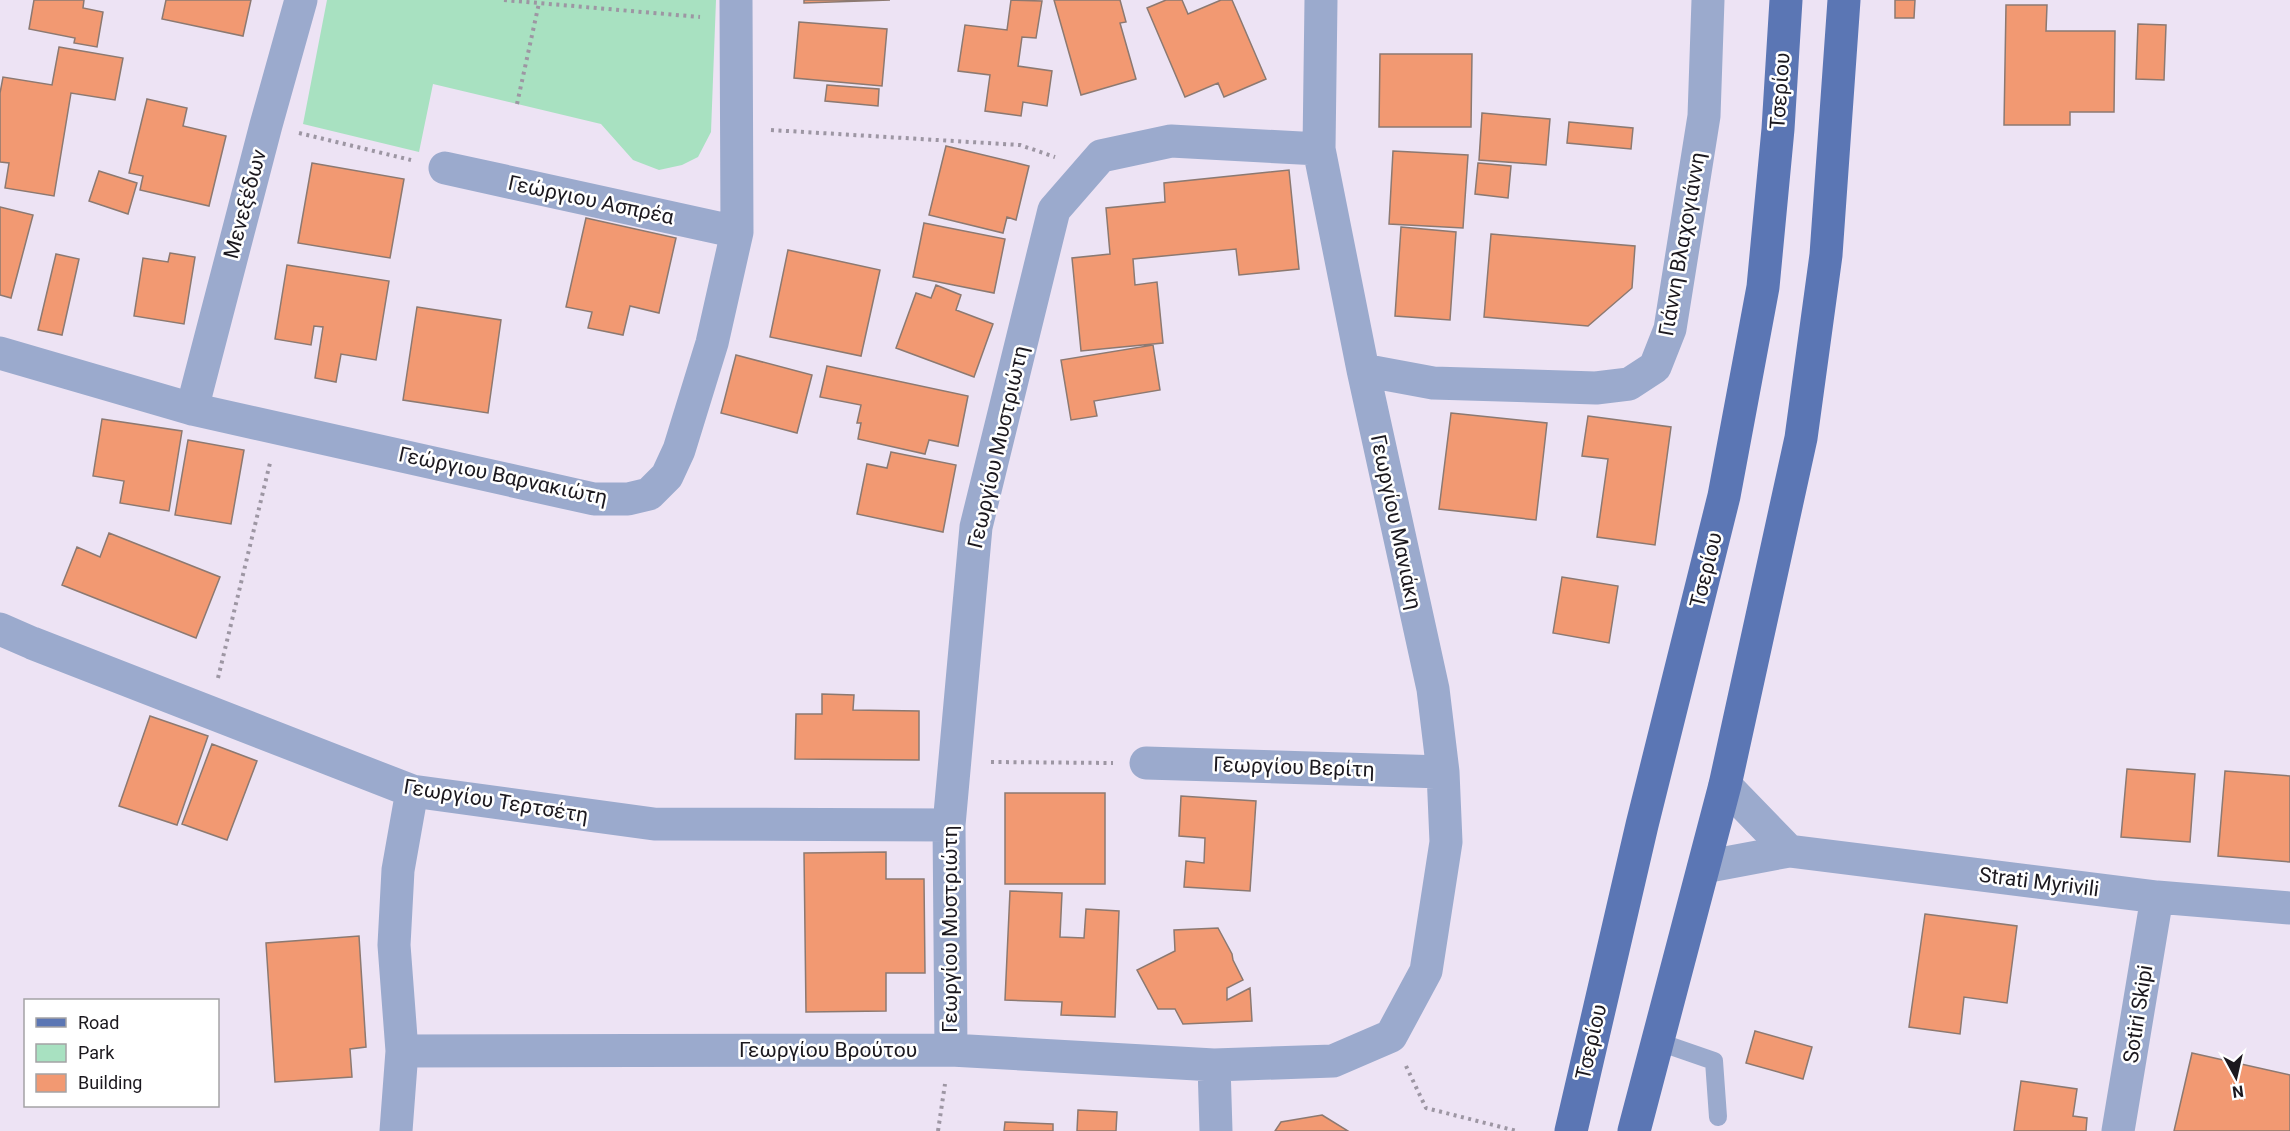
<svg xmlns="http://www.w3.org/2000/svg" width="2290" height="1131" font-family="Roboto,sans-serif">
<rect width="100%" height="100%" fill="#ede3f4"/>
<path fill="#a8e1c1" d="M327 0H716L711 132 698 157 682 165 659 170 633 160 601 124 433 84 419 152 303 124Z"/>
<path fill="#f29972" stroke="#8c7971" stroke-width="1.5" d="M34 0H84L83 8 103 12 97 47 74 43 75 38 29 29Z
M166 0H251L243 36 162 19Z
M804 0H890L804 3Z
M1011 0 1042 1 1036 38 1022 37 1018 66 1052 71 1047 106 1023 102 1021 116 985 111 990 75 958 71 965 25 1007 30Z
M1054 0H1120L1126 22 1120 23 1136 79 1081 95Z
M1166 0H1182L1188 14 1221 0H1232L1266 79 1224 97 1218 83 1185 97 1147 8Z
M1895 0H1915L1914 18H1895Z
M2006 5H2047L2046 31H2115L2114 112H2070V125H2004Z
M799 22 887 29 882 86 794 78Z
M2138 24 2166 25 2164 80 2136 79Z
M59 47 123 58 115 100 71 93 54 196 5 188 9 163 0 162V93L3 77 52 85Z
M1380 54H1472L1471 127H1379Z
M827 85 879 89 878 106 825 101Z
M147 99 187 108 183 126 226 136 209 206 140 190 143 176 129 173Z
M1482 113 1550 119 1546 165 1479 160Z
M1569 122 1633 128 1631 149 1567 143Z
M946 146 1029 166 1016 220 1007 217 1003 233 929 215Z
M1393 151 1468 155 1463 228 1389 224Z
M312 163 404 179 390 258 298 243Z
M1478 163 1511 166 1508 198 1475 194Z
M1289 170 1299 269 1239 275 1236 249 1133 259 1135 285 1157 282 1163 343 1081 351 1072 258 1110 254 1106 208 1165 202 1164 183Z
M99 171 137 183 128 214 89 201Z
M0 207 33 215 11 298 0 295Z
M586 218 676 238 659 313 630 306 623 335 588 328 592 312 566 307Z
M924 223 1005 239 994 293 913 277Z
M1401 227 1456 232 1450 320 1395 316Z
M1491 234 1635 246 1632 288 1588 326 1484 317Z
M788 250 880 270 861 356 770 337Z
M170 253 195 257 184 324 134 316 143 258 168 262Z
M56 254 79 259 62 335 38 330Z
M287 265 389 281 376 360 341 354 336 382 315 378 323 327 314 326 311 345 275 339Z
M936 285 961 295 956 310 993 324 974 377 896 348 916 293 931 298Z
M417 307 501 320 488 413 403 400Z
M1153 345 1160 390 1094 401 1097 416 1071 420 1061 360Z
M736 355 812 375 797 433 721 413Z
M827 366 968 396 958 446 929 440 925 454 858 439 861 423H857L861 405 820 397Z
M1451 413 1547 423 1536 520 1439 509Z
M1588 416 1671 427 1655 545 1597 537 1608 459 1582 456Z
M102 419 182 431 169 511 120 503 124 481 93 476Z
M188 440 244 450 231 524 175 515Z
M891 452 956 465 943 532 857 514 867 464 887 468Z
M109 533 220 577 196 638 62 585 77 547 100 557Z
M1562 577 1618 586 1609 643 1553 633Z
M822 694 854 695 853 710 919 711V760L795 759 796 714H822Z
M150 716 208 736 177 825 119 806Z
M212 744 257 761 227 840 182 824Z
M2127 769 2195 774 2190 842 2121 837Z
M2225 771 2290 776V862L2218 856Z
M1005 793H1105V884H1005Z
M1181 796 1256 801 1250 891 1184 887 1186 861 1204 863 1205 838 1179 836Z
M886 852V879H924L925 973H886V1011L806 1012 804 853Z
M1010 891 1062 893 1060 937 1084 938 1086 909 1119 911 1115 1017 1061 1015 1062 1002 1005 1000Z
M1925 914 2017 926 2007 1003 1964 997 1960 1034 1909 1027Z
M1218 928 1232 954 1233 960 1243 980 1227 988V1000L1250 988 1252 1021 1183 1024 1175 1009H1158L1137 970 1175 951 1174 930Z
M359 936 366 1047 350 1049 352 1077 275 1082 266 943Z
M1755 1031 1812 1047 1803 1079 1746 1063Z
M2192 1053 2290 1075V1131H2174Z
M2021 1081 2077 1089 2073 1116 2087 1118 2086 1131H2014Z
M1078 1110 1117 1112 1116 1131H1077Z
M1322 1115 1348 1131H1275L1281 1122Z
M1005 1122 1053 1124V1131H1004Z"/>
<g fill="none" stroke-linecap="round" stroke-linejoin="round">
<path stroke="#9d96a3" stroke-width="4" stroke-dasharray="3 4.5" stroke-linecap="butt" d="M504 0 700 17
M517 104 539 3
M771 130 1020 145 1055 157
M299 133 411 160
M218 678 270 463
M991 762 1113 763
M1406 1066 1426 1108 1517 1131
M938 1131 945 1084"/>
<path stroke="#9baacd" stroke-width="18" d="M1659 1042 1714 1061 1718 1117"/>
<path stroke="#9baacd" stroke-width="33" d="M445 168 737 232
M0 353 192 409 594 499H628L649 494 667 476 679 450 712 343 737 232 736 0
M1363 370 1433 383 1596 388 1629 384 1655 367 1670 329 1704 116 1708 0
M192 409 266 125 301 0
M0 629 32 643 412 791 654 824 949 825
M1146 763 1443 772
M1725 785 1789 851
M1704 867 1789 851 2157 897 2290 908
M951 1050 949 825 976 527 1054 210 1101 156 1171 141 1319 149
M402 1051 951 1050 1214 1065 1333 1061 1391 1036 1426 971 1446 842 1443 772 1433 689 1363 370 1319 149 1321 0
M1214 1065 1216 1131
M396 1131 402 1051 394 945 398 870 412 791
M2118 1131 2157 897"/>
<path stroke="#5b76b4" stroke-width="33" d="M1571 1131 1642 825 1724 496 1763 287 1778 129 1786 0
M1634 1131 1725 785 1801 438 1826 255 1844 0"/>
</g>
<g text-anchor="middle" stroke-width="5" stroke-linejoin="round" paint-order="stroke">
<g font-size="21" fill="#1b181e" stroke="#fff">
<text transform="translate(1780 91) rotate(-86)" y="7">Τσερίου</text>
<text transform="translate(591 200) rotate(12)" y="7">Γεώργιου Ασπρέα</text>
<text transform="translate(245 204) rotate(-75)" y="7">Μενεξέδων</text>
<text transform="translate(1682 244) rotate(-80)" y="7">Γιάννη Βλαχογιάννη</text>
<text transform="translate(998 447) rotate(-77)" y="7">Γεωργίου Μυστριώτη</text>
<text transform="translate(503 476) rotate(12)" y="7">Γεώργιου Βαρνακιώτη</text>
<text transform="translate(1396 522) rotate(78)" y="7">Γεωργίου Μανιάκη</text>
<text transform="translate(1706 570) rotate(-76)" y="7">Τσερίου</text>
<text transform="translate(1294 767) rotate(2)" y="7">Γεωργίου Βερίτη</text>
<text transform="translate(496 801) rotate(9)" y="7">Γεωργίου Τερτσέτη</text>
<text transform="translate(2039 882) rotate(7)" y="7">Strati Myrivili</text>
<text transform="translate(950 929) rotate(-90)" y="7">Γεωργίου Μυστριώτη</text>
<text transform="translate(2138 1014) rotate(-81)" y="7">Sotiri Skipi</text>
<text transform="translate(1591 1042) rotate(-77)" y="7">Τσερίου</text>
<text x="828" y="1057">Γεωργίου Βρούτου</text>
</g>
</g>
<rect x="24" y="999" width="195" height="108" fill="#ffffff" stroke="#a4a3a5" stroke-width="1.5"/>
<rect x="36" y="1018" width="30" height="9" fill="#5b76b4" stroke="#a4a3a5" stroke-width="1.5"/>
<text x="78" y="1029" font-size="18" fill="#1b181e">Road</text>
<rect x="36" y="1044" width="30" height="18" fill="#a8e1c1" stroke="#a4a3a5" stroke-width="1.5"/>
<text x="78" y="1059" font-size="18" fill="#1b181e">Park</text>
<rect x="36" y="1074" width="30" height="18" fill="#f29972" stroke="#a4a3a5" stroke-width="1.5"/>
<text x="78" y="1089" font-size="18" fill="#1b181e">Building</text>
<g transform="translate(2236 1077) rotate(172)" stroke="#ffffff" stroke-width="4.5" paint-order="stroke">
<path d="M0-4.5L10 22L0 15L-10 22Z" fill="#1b181e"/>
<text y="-9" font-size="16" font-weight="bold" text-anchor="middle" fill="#1b181e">N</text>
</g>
</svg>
